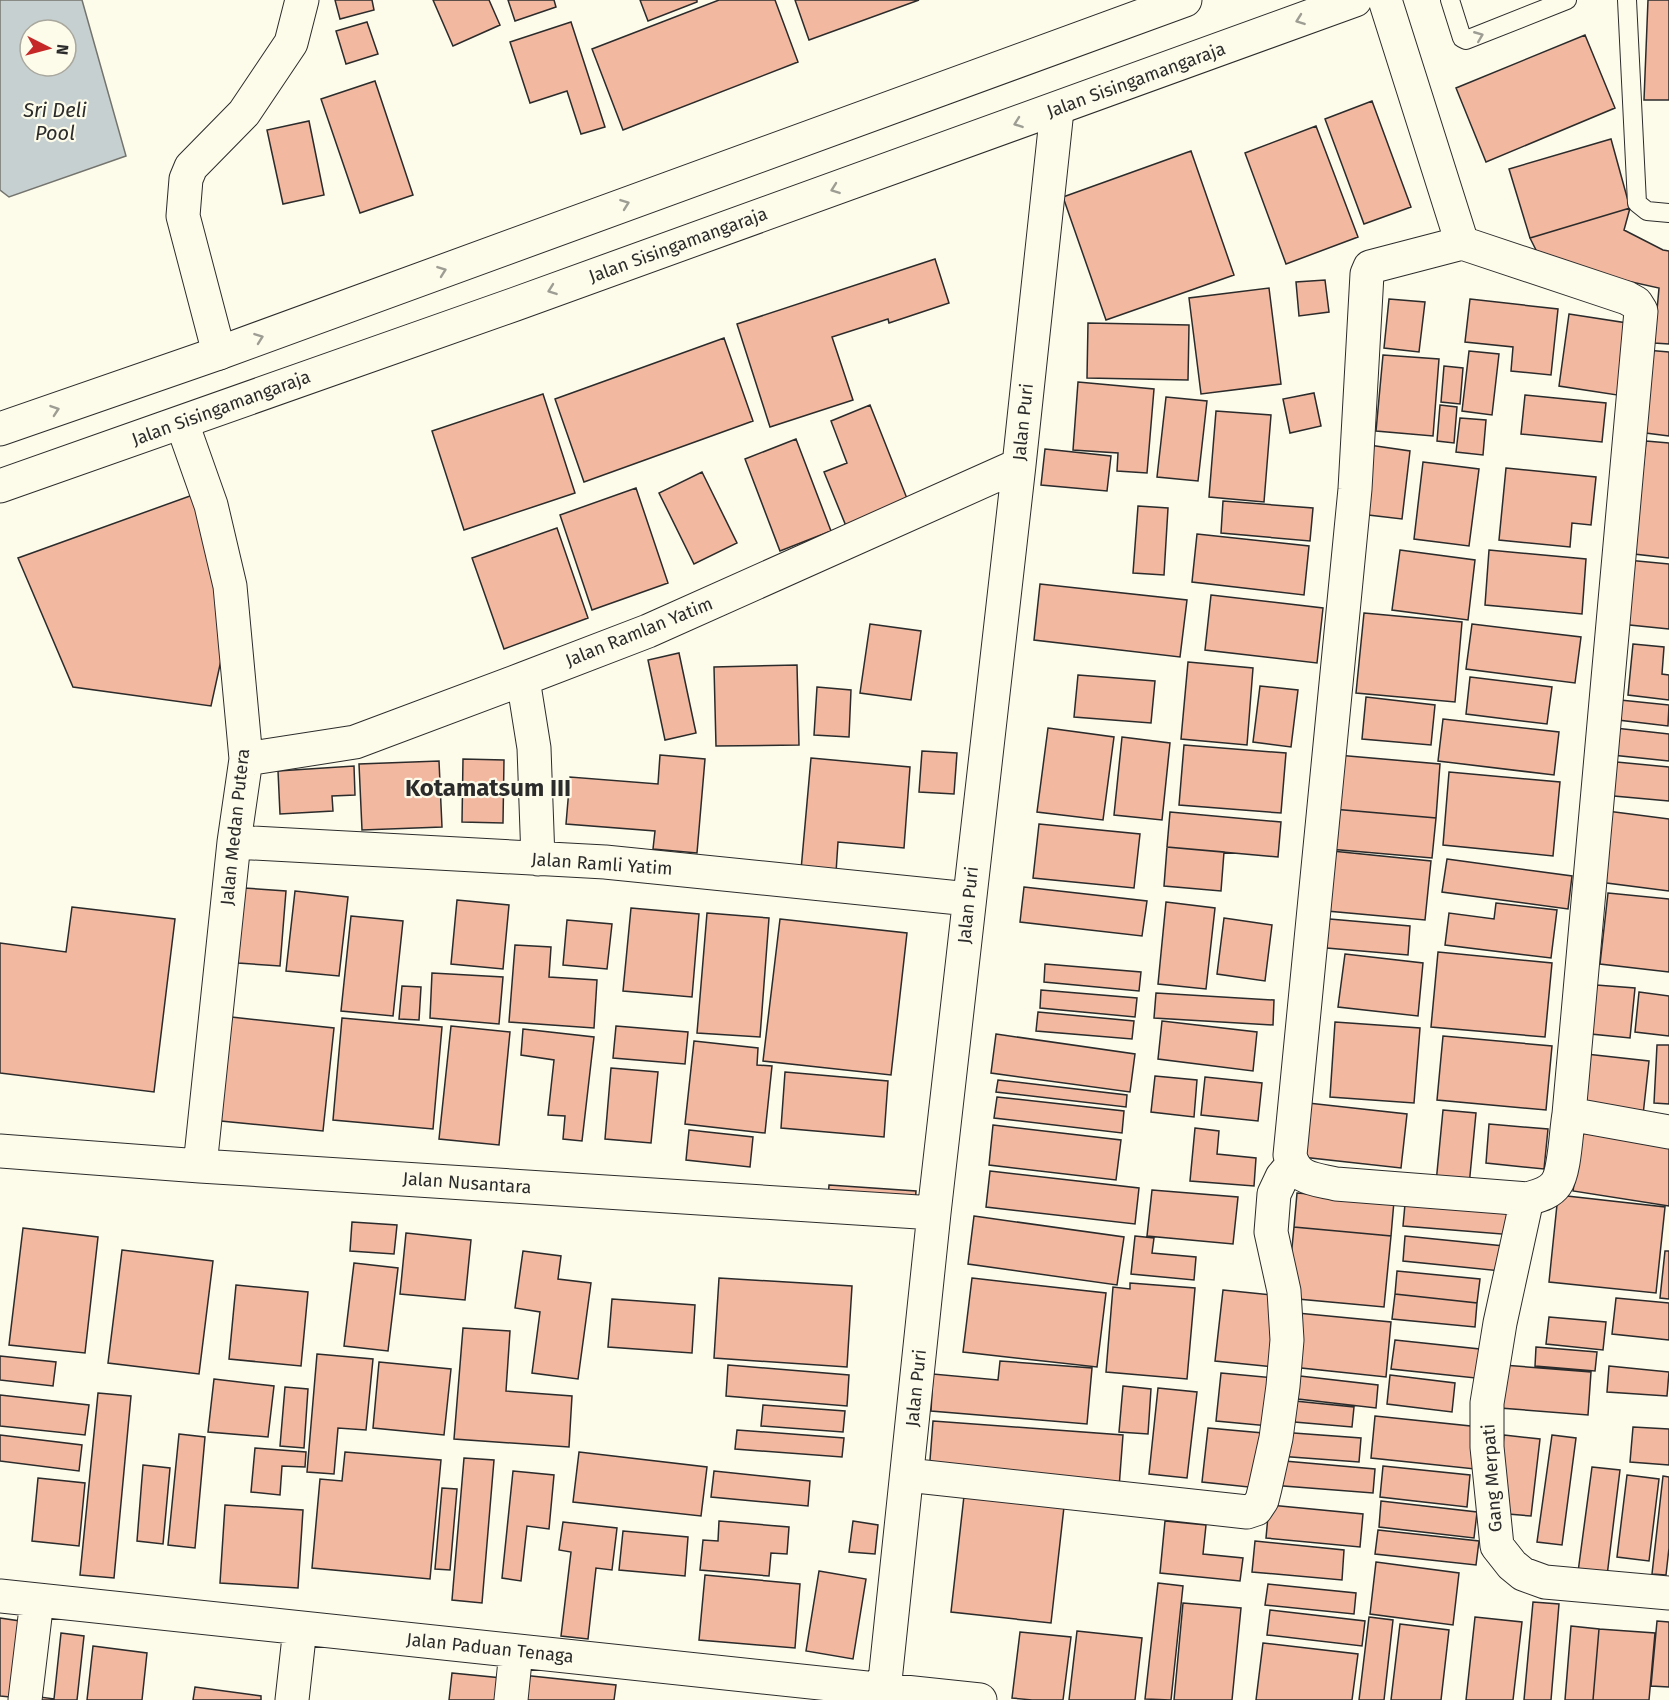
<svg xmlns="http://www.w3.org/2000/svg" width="1669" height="1700" font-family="'Fira Sans',sans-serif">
<rect width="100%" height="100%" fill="#fdfbea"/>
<path fill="#c7d0d0" stroke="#74746e" stroke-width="1.5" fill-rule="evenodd" d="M0 0H82L126 156 9 197 0 190ZM30 30H66V66H30Z"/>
<path fill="#f2b8a0" stroke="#2b2b2b" stroke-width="1.5" d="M335 0H372L374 10 340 19Z
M433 0H489L500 25 453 46Z
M508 0H554L556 7 515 21Z
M640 0H697V2L648 21Z
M719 0H775L798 62 623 130 592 49Z
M795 0H919L809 40Z
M1648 0H1669V100H1644Z
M367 22 378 54 346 64 336 31Z
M571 22 605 127 581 134 567 91 530 103 510 42Z
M1585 35 1615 108 1486 162 1456 88Z
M375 81 413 195 360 213 321 99Z
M1372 101 1411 207 1364 224 1325 119Z
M309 121 324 195 283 204 267 130Z
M1316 126 1358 237 1286 264 1245 153Z
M1611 139 1630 208 1530 238 1509 169Z
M1191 151 1234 275 1106 320 1063 197Z
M1630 208 1624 230 1663 250 1669 251V344L1654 343 1659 288 1542 262 1530 238Z
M935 259 949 303 889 323 888 319 832 337 853 400 770 427 737 324Z
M1325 280 1329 312 1299 316 1296 282Z
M1269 288 1281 384 1201 394 1189 298Z
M1389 299 1425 302 1419 352 1384 348Z
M1470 299 1558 309 1551 375 1511 371 1513 347 1465 342Z
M1569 314 1627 323 1617 395 1559 386Z
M1088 323 1189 325 1188 380 1087 378Z
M724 338 753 421 584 482 555 399Z
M1646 350 1669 352V436L1638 432Z
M1469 351 1499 354 1492 415 1462 411Z
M1383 355 1439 359 1433 436 1376 431Z
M1444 366 1463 368 1460 404 1441 402Z
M1078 382 1154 389 1147 473 1117 471 1118 453 1073 450Z
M1314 393 1321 426 1290 433 1283 399Z
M543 394 575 493 464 530 432 431Z
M1525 395 1606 403 1602 442 1521 434Z
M1166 397 1207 401 1198 481 1157 477Z
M870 405 908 501 846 526 824 472 847 463 831 421Z
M1440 405 1457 407 1454 443 1437 441Z
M1216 411 1271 415 1264 502 1209 497Z
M1460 418 1486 420 1483 455 1456 452Z
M796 439 831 531 780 551 745 459Z
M1646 441 1669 443V558L1634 554Z
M1369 445 1410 451 1402 519 1360 514Z
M1045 449 1111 456 1107 491 1041 485Z
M1423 462 1479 469 1469 546 1414 539Z
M1506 468 1596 477 1591 525 1572 523 1570 547 1499 540Z
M702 472 737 543 694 564 659 493Z
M636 488 668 583 592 610 560 515Z
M201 492 225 642 211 706 73 687 18 558Z
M1223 501 1313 508 1310 541 1221 533Z
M1138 506 1168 508 1164 575 1133 573Z
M557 528 588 618 504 649 472 558Z
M1197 534 1309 546 1304 595 1192 582Z
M1400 550 1475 560 1468 620 1392 610Z
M1489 550 1586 559 1582 614 1485 605Z
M1627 560 1669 564V629L1620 624Z
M1040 584 1187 600 1180 657 1034 640Z
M1211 595 1323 608 1317 663 1205 650Z
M1364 613 1462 622 1455 702 1356 693Z
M870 624 921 631 911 700 860 693Z
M1472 624 1581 637 1575 683 1466 669Z
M1633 644 1664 647 1662 674 1669 675V700L1628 695Z
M679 653 696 733 665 740 648 660Z
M1188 662 1253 668 1247 745 1181 739Z
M797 665 799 745 716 746 714 667Z
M1078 675 1155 681 1151 723 1074 717Z
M1470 677 1552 687 1547 724 1466 714Z
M1260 686 1298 690 1291 747 1253 742Z
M817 687 851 690 849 737 814 735Z
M1366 697 1435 705 1431 745 1362 739Z
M1620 700 1669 705 1668 726 1618 720Z
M1443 719 1559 732 1554 775 1438 761Z
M1048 728 1114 737 1103 820 1037 812Z
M1615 728 1669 734V761L1612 755Z
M1122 737 1170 743 1162 820 1114 815Z
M1184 745 1286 753 1281 813 1179 805Z
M922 751 957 753 954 794 919 792Z
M660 755 705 759 697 853 653 849 655 831 566 824 570 777 658 784Z
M1337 755 1440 764 1436 818 1333 809Z
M811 758 910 767 904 848 838 842 836 873 801 870Z
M463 759 504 760 503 823 462 822Z
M439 761 442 827 362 830 359 764Z
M1606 761 1669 767V801L1603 795Z
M354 766 355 795 332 796 333 811 280 814 278 771Z
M1449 772 1560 782 1553 856 1443 845Z
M1333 809 1436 818 1432 858 1329 849Z
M1607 811 1669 819V891L1599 882Z
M1170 812 1281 822 1278 857 1167 847Z
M1039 824 1140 834 1134 888 1033 878Z
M1167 847 1224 852 1221 891 1164 886Z
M1332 851 1431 861 1425 920 1327 911Z
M1447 859 1572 876 1568 909 1442 892Z
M1024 887 1147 901 1142 936 1020 922Z
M244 888 286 891 280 966 238 963Z
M295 891 348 897 339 976 286 971Z
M1608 893 1669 899V972L1600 964Z
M457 900 509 905 503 969 451 964Z
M1166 902 1215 908 1206 989 1158 984Z
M1496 903 1557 910 1551 958 1445 945 1449 913 1494 919Z
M72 907 175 919 154 1092 0 1073V943L66 952Z
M631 908 699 914 692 997 623 991Z
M707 913 769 918 760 1037 697 1033Z
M351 916 403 921 393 1016 341 1011Z
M1224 918 1272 925 1265 981 1217 974Z
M1318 918 1410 926 1408 955 1315 947Z
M780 919 907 933 891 1075 763 1061Z
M567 920 612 924 607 969 563 965Z
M515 945 551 947 549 977 597 980 594 1028 509 1022Z
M1438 952 1552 963 1545 1037 1431 1027Z
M1345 954 1423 963 1418 1016 1338 1007Z
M1045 964 1141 972 1139 991 1044 982Z
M432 973 503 977 499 1024 430 1018Z
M1596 985 1635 988 1630 1038 1591 1034Z
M402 986 421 987 419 1020 399 1019Z
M1041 990 1137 998 1135 1017 1040 1008Z
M1639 992 1669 996V1036L1635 1032Z
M1156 993 1274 1000 1273 1025 1154 1018Z
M1038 1012 1134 1021 1132 1039 1036 1031Z
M222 1016 334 1028 323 1131 211 1120Z
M342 1018 442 1027 433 1129 333 1120Z
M1162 1021 1257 1032 1253 1071 1158 1059Z
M1335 1022 1420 1028 1414 1103 1330 1097Z
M451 1026 510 1032 499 1145 439 1139Z
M616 1026 688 1032 685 1064 613 1058Z
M523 1029 594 1037 582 1141 563 1139 565 1116 548 1115 554 1060 521 1055Z
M996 1034 1135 1054 1130 1092 991 1073Z
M1443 1036 1552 1046 1546 1110 1437 1100Z
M694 1041 758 1048 757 1065 772 1066 765 1133 685 1124Z
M1657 1045H1669V1104L1654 1103Z
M1586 1054 1649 1061 1643 1115 1580 1109Z
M611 1068 658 1072 651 1143 605 1139Z
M785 1072 888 1081 884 1137 781 1128Z
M1155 1076 1197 1080 1194 1117 1151 1112Z
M1205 1077 1262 1083 1258 1121 1201 1115Z
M998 1080 1127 1095 1126 1107 996 1092Z
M997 1097 1124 1111 1122 1133 994 1118Z
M1308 1103 1407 1114 1401 1168 1302 1157Z
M1443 1110 1476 1113 1469 1186 1436 1183Z
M1584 1122 1669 1135V1206L1573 1191Z
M1489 1124 1548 1129 1544 1169 1486 1163Z
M993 1125 1121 1140 1116 1180 989 1165Z
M1195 1128 1219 1131 1217 1154 1256 1158 1254 1186 1190 1181Z
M689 1130 753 1137 750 1167 686 1160Z
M990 1171 1139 1188 1135 1224 986 1207Z
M829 1185 916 1191 915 1205 828 1199Z
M1152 1190 1238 1197 1233 1244 1147 1236Z
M1297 1193 1394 1201 1391 1236 1294 1227Z
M1406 1193 1517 1203 1514 1235 1403 1226Z
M1558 1195 1665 1207 1656 1293 1549 1282Z
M974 1216 1124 1237 1117 1285 968 1264Z
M352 1222 397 1225 394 1254 350 1251Z
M1294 1227 1391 1236 1384 1307 1287 1298Z
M23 1228 98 1237 85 1353 9 1345Z
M406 1233 471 1240 465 1300 400 1294Z
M1135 1236 1154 1238 1152 1253 1196 1257 1194 1280 1131 1274Z
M1405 1236 1504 1246 1501 1271 1403 1261Z
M122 1250 213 1261 199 1374 108 1363Z
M523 1251 561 1256 558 1279 591 1283 578 1379 532 1373 540 1312 515 1308Z
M1665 1251H1669V1299L1660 1298Z
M354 1263 398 1268 388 1351 344 1346Z
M1397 1271 1480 1279 1477 1303 1395 1294Z
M719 1278 852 1286 847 1367 714 1358Z
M972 1278 1106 1293 1097 1367 963 1352Z
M1130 1283 1195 1288 1187 1379 1106 1372 1113 1287 1130 1289Z
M236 1285 308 1292 301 1366 229 1359Z
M1223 1290 1282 1296 1274 1367 1215 1361Z
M1395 1294 1477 1303 1475 1327 1392 1319Z
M1616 1298 1669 1303V1340L1612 1334Z
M612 1299 695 1305 692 1353 608 1347Z
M1297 1313 1391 1322 1386 1377 1292 1367Z
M1549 1317 1606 1322 1603 1350 1546 1344Z
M463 1328 510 1331 506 1391 572 1396 569 1447 454 1439Z
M1395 1340 1489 1350 1485 1379 1391 1369Z
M1536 1347 1597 1352 1595 1371 1535 1366Z
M317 1354 373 1359 366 1430 338 1428 334 1474 307 1472Z
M0 1356 56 1362 53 1386 0 1380Z
M1000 1361 1092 1368 1087 1424 931 1411 933 1374 998 1380Z
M379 1362 451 1369 444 1435 373 1428Z
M728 1365 849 1375 847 1406 726 1396Z
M1503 1365 1591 1372 1588 1415 1500 1408Z
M1609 1366 1669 1372 1667 1396 1607 1392Z
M1221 1373 1274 1378 1269 1426 1216 1421Z
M1390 1375 1455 1383 1452 1412 1387 1404Z
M1300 1376 1378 1385 1376 1408 1298 1399Z
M214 1379 274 1386 268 1437 208 1432Z
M1123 1386 1151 1389 1148 1434 1119 1432Z
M285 1387 308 1389 304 1448 280 1446Z
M1158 1388 1197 1392 1187 1478 1149 1474Z
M98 1393 131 1396 114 1578 80 1575Z
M0 1395 89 1405 85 1435 0 1426Z
M1285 1400 1354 1407 1352 1427 1283 1421Z
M763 1405 845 1411 843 1432 761 1426Z
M1375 1416 1480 1427 1475 1469 1371 1458Z
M933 1421 1123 1435 1119 1488 929 1473Z
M1633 1427 1669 1429V1465L1630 1462Z
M1208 1428 1263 1433 1258 1488 1202 1482Z
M737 1430 844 1438 842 1457 735 1449Z
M1280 1432 1361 1438 1359 1462 1278 1456Z
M179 1434 205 1437 195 1548 168 1545Z
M0 1435 82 1445 79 1471 0 1461Z
M1504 1435 1540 1439 1531 1516 1496 1513Z
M1552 1435 1576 1438 1562 1545 1537 1542Z
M255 1448 306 1452 305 1467 282 1466 280 1495 251 1492Z
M345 1452 441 1460 430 1579 312 1568 320 1479 342 1481Z
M579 1452 707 1467 701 1516 573 1502Z
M464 1458 494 1460 482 1603 452 1600Z
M1273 1460 1375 1469 1373 1493 1271 1485Z
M143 1465 170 1468 163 1544 137 1541Z
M1383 1466 1470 1475 1467 1507 1380 1497Z
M1592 1467 1620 1470 1607 1576 1578 1572Z
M513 1471 554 1475 549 1529 527 1526 521 1581 502 1578Z
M714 1471 810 1481 808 1506 711 1497Z
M1627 1475 1659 1479 1649 1561 1617 1557Z
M1663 1476 1669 1477V1548L1666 1575 1652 1574Z
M38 1478 85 1483 79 1546 32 1541Z
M965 1487 1065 1498 1051 1623 951 1612Z
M442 1488 457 1489 450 1570 435 1569Z
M1381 1501 1477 1512 1474 1538 1379 1527Z
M225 1505 303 1510 298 1588 220 1583Z
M1269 1505 1363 1514 1360 1547 1266 1538Z
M719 1521 789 1527 787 1554 771 1553 769 1576 700 1570 703 1540 718 1541Z
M853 1521 878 1525 875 1554 849 1552Z
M1165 1521 1206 1525 1203 1554 1243 1558 1240 1581 1160 1573Z
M563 1522 617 1528 612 1570 596 1568 588 1639 561 1636 571 1552 559 1550Z
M1378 1530 1479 1541 1476 1565 1375 1554Z
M623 1531 688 1537 685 1576 619 1570Z
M1255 1541 1344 1550 1342 1580 1252 1572Z
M1376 1562 1459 1573 1453 1625 1370 1614Z
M819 1571 866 1579 853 1659 806 1651Z
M705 1575 800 1584 795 1648 699 1640Z
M1158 1583 1183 1586 1171 1700 1145 1699Z
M1268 1584 1356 1593 1354 1614 1265 1605Z
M1533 1602 1559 1604 1551 1700H1524Z
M1183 1603 1241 1608 1232 1700H1174Z
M1270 1610 1365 1621 1362 1646 1267 1635Z
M1369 1617 1393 1620 1384 1700H1359Z
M1475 1617 1522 1622 1513 1700H1466Z
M0 1618 20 1621 10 1697 0 1696Z
M1657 1621 1669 1622V1687L1651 1686Z
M1400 1624 1449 1630 1441 1700H1391Z
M1571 1626 1599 1629 1593 1700H1565Z
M1599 1629 1655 1633 1649 1700H1593Z
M1077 1631 1142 1638 1135 1700H1069Z
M1020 1632 1071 1637 1063 1700H1032L1012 1698Z
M61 1633 84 1636 77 1700H32L33 1696 54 1699Z
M1263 1643 1358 1654 1352 1700H1256Z
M93 1646 147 1653 142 1700H87Z
M452 1673 502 1678 500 1700H449Z
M522 1675 616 1685 614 1700H519Z
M195 1687 261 1696V1700H193Z"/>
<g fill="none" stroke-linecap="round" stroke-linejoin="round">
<g stroke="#2b2b2b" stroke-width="20">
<path id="service" d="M1450 0 1462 38 1466 40 1567 0
M1627 0 1637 203 1647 211 1669 213"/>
</g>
<g stroke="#2b2b2b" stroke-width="35">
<path id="minor" d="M1385 0 1462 243
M1462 243 1627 298 1636 303 1641 311 1569 1114C1566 1130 1565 1172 1556 1184 1549 1194 1537 1196 1527 1199L1336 1184C1315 1179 1296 1180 1290 1155L1355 489 1367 274 1370 267Z
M219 353 183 216 186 179 191 167 244 113 291 43 302 0
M182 423 211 505 230 586 246 759 234 842 200 1166
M523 679 534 748 538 859
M246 759 355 742 523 679 648 631 1019 465
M234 842 605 862 969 899
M1569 1114 1669 1132
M0 1151 200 1166 934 1213
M1527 1199 1500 1323 1487 1403V1447L1497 1546 1512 1565 1523 1574 1545 1582 1669 1593
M907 1475 1247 1512 1256 1509 1262 1500 1265 1488 1276 1438 1283 1386 1287 1340 1284 1291 1271 1232 1274 1194 1282 1177 1292 1165
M0 1596 980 1700
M25 1700 37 1600
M292 1700 300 1628
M511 1700 516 1651
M883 1700 934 1213 1019 465 1057 110"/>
</g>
<g stroke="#2b2b2b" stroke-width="35">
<path id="primary" d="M0 429 219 353 1185 0
M0 486C453 328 905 165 1355 0"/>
</g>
<use href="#service" stroke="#fdfbea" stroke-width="18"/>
<use href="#minor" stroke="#fdfbea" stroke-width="33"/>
<use href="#primary" stroke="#fdfbea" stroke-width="33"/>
</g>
<defs><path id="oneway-chevron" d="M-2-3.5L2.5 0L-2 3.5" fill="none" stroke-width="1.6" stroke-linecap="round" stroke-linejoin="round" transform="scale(1.5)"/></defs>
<g stroke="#9e9d94">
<use href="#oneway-chevron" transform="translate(1300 20) rotate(160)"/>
<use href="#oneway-chevron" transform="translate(1479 36) rotate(-22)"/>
<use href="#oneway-chevron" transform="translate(1018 123) rotate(160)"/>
<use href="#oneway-chevron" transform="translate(835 189) rotate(160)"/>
<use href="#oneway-chevron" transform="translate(625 204) rotate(-20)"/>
<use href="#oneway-chevron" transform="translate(442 271) rotate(-20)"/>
<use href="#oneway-chevron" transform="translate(552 290) rotate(160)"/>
<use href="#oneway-chevron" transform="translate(259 338) rotate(-20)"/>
<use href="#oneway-chevron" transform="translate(55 410) rotate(-19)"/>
</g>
<g text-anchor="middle" stroke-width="4.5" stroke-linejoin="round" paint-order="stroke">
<g font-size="18" fill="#2b2b2b" stroke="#fdfbea">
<text transform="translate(1136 80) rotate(-20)" y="6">Jalan Sisingamangaraja</text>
<text transform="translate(678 245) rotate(-20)" y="6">Jalan Sisingamangaraja</text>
<text transform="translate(221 408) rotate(-20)" y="6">Jalan Sisingamangaraja</text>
<text transform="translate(1023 422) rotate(-84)" y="6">Jalan Puri</text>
<text transform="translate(639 632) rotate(-22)" y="6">Jalan Ramlan Yatim</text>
<text transform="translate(235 827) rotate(-84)" y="6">Jalan Medan Putera</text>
<text transform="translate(602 864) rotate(4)" y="6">Jalan Ramli Yatim</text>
<text transform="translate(968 905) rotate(-84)" y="6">Jalan Puri</text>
<text transform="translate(467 1183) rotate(4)" y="6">Jalan Nusantara</text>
<text transform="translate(916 1388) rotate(-84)" y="6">Jalan Puri</text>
<text transform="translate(1492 1478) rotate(-94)" y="6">Gang Merpati</text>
<text transform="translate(490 1648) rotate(6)" y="6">Jalan Paduan Tenaga</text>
</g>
<g font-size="20" font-style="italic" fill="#2b2b2b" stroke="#fdfbea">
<text x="55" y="117">Sri Deli<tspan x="55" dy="23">Pool</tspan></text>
</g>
<g font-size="24" font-weight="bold" fill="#2b2b2b" stroke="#fdfbea">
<text x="488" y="796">Kotamatsum III</text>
</g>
</g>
<g transform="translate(48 48) rotate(96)"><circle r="28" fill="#fdfbea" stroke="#a9a89e" stroke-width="1.5"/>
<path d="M0-4.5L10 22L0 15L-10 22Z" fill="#c62828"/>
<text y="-9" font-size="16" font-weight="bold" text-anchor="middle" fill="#2b2b2b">N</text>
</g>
</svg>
